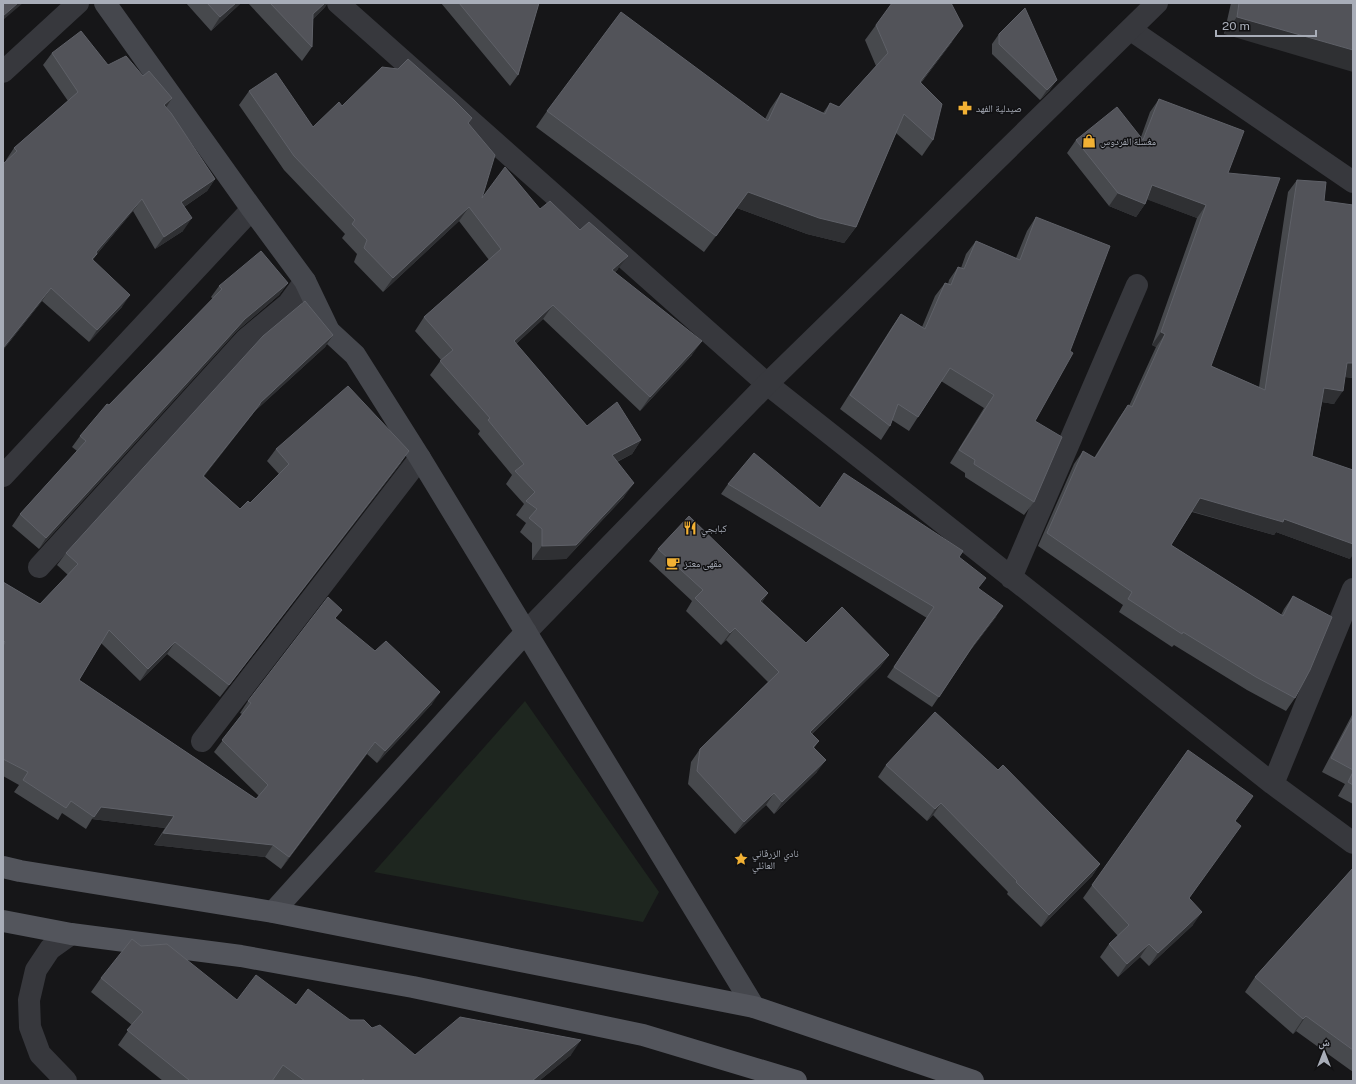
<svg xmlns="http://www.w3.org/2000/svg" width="1356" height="1084" font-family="'Public Sans','Noto Naskh Arabic',sans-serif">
<rect width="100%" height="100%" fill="#161618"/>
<path fill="#1e261f" d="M525 701 659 892 643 922 374 872Z"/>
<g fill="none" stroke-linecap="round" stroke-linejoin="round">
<path stroke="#37383d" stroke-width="22" d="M338 3 767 384 1273 784 1353 843
M1131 30 1353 182
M3 72 78 3
M3 476 252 209
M39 567 246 339 288 304 305 281
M1011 578 1137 285
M202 741 420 458
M1273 784 1353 589"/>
<path stroke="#37383d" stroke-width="22" d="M526 632 767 384 1157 3
M66 1081 40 1054 30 1027 29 1000 36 970 50 949 71 934"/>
<path stroke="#45474d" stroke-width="22" d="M105 3 252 209 305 281 329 331 355 355 420 458 754 1007
M273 912 526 632"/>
<path stroke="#53555c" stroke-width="22" d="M3 867 20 871 273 912 754 1007 973 1081
M3 921 71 934 241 956 413 987 643 1035 796 1081"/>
</g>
<path fill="#47494d" d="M186 3H241L211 31Z
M248 3H328L324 8 313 19 312 47 302 61Z
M441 3H539L518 75 510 86Z
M1231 3H1353L1224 34Z
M876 25 952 42 921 83 933 140 922 156 896 133 856 227 844 243 807 234 737 208 704 252 536 127 547 111 765 119 770 109 781 93 823 113 830 103 839 107 876 66 865 40Z
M999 34 1050 90 1040 100 992 54V44Z
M52 53 108 65 143 76 172 98 166 107 215 179 207 191 184 207 183 231 155 249 133 211 97 254 93 260 122 307 89 342 42 301 3 350V164L6 161V160L14 148 68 101 43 65Z
M249 91 313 127 342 106 468 124 482 198 540 209 618 269 615 272 692 355 640 411 543 319 516 344 587 426 641 440 632 454 617 462 624 497 566 559 532 560V543L520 532 526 523 516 515 524 504 506 484 512 475 478 434 480 431 430 375 441 360 415 331 424 317 489 260 459 221 383 292 354 262 357 254 342 238 345 234 284 170 239 105Z
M1159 99 1228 173 1211 366 1259 387 1288 192 1297 180 1324 201 1353 378 1345 377 1334 404 1322 402 1312 456 1350 559 1276 532 1274 535 1192 512 1171 545 1281 615 1284 609 1293 596 1295 698 1286 711 1247 690 1174 645 1172 647 1119 612 1123 605 1038 546 1074 464 1083 451 1094 458 1119 418 1128 405 1129 406 1156 347 1152 345 1197 218 1147 199 1145 204 1136 217 1109 206 1067 153 1076 140 1141 137 1150 112Z
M1036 217 1035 421 1034 502 1024 515 965 477V473L950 463 984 408 941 381 918 417 909 431 892 420 890 426 881 440 840 409 892 327 901 314 922 327 935 296 945 283 948 284 949 280 958 267 961 268 966 254 976 241 1016 258 1027 231Z
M288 283 279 295 237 331 39 549 12 526 20 514 77 451 72 447 80 436 109 405 213 299 211 297 219 286Z
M333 335 325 347 255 411 204 476 240 509 250 503 279 474 267 461 276 449 401 463 220 697 167 654 140 681 101 643 79 680 256 799 259 796 214 752 242 714 240 713 248 701 335 619 432 704 377 763 367 754 281 869 265 857 154 845 165 828 92 819 86 829 62 813 58 820 14 792 19 785 3 776V582L40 604 68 575 57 565 66 553Z
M728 484 820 508 959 557 979 588 996 617 970 651 932 707 887 677 927 618 721 494Z
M658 549 768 593 762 602 806 643 889 655 880 667 812 734 819 741 814 748 817 772 774 814 766 805 735 834 688 784 691 762 700 749 768 682 726 640 721 645 686 611 692 601 649 561Z
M1353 713V804L1338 796 1345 784 1322 772Z
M1188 750 1235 822 1189 898 1193 925 1149 966 1140 957 1118 977 1100 957 1109 944 1118 936 1083 898Z
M886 765 1100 864 1092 876 1041 927 1007 894 1008 892 933 815 927 821 878 777Z
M1353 868V1072L1296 1031 1293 1034 1245 992 1255 977Z
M141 946 237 1000 296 1005 350 1020 372 1028 415 1055H571L539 1081H275L273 1080 272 1081H163L118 1045 132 1025 91 992 101 978Z"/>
<path fill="#2f3033" d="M18 3H23L3 20V16Z
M236 3H241L211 31 220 17Z
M325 3H328L324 8 304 28 313 14Z
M1237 17 1353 50V72L1224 34Z
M963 26 952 42 909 98 920 82Z
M1057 80 1050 90 1040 100 1047 90Z
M172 98 164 111V105Z
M215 179 207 191 172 215 181 202Z
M1152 185 1206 205 1197 218 1143 198Z
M748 192 856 227 844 243 807 234 737 208 704 252Z
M1118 193 1145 204 1136 217 1109 206Z
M142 199 133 211 96 255 97 254 88 266 96 252Z
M469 207 459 221 383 292 393 278Z
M192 218 183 231 155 249 164 237Z
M628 256 618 269 602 283 612 270Z
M287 284 279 295 237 331 39 549 46 538 245 319Z
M51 288 42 301 3 350V348Z
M130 295 122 307 89 342 97 330Z
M553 305 543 319 504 355 514 341Z
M1161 332 1165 334 1156 347 1152 345Z
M333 335 325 347 255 411 195 488 203 476 260 403Z
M702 341 692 355 640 411 650 397Z
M1347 363H1353V378L1338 376Z
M1324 388 1343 391 1334 404 1315 401Z
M641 440 632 454 602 469 612 455Z
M409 451 401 463 220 697 229 685Z
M634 483 624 497 566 559 532 560 542 546Z
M1200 498 1284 519 1353 544V555L1350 559 1276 532 1274 535 1191 511Z
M768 593 760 605V601Z
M1003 606 996 617 967 654 974 644Z
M735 628 726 640 721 645 730 633Z
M175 642 167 654 140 681 148 669Z
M889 655 880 667 801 744 810 732Z
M440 692 432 704 377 763 385 751Z
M375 742 367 754 281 869 289 857Z
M826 760 817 772 774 814 782 802Z
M774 793 766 805 735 834 744 822Z
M941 803 933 815 927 821 935 809Z
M101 807 174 816 165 828 92 819Z
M163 833 273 845 265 857 154 845Z
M1100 864 1092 876 1041 927 1049 915Z
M1202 912 1193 925 1149 966 1158 953Z
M1149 944 1140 957 1118 977 1127 964Z
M1306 1016 1296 1031 1293 1034 1303 1019Z
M581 1040 571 1055 539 1081H532Z"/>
<path fill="#525359" stroke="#5f6168" d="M3 3H18L3 16Z
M207 3H236L220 17Z
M270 3H325L313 14 312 47Z
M459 3H539L518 75Z
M892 3H951L963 26 920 82 942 104 933 140 904 114 856 227 819 218 748 192 716 236 547 111 621 12 768 121 781 93 825 114 830 103 839 107 888 53 876 25Z
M1239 3H1353V50L1237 17Z
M1025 8 1057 80 1047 90 999 44V34Z
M81 31 108 65 126 56 143 76 149 71 172 98 164 105 171 113 215 179 181 202 192 218 164 237 142 199 96 252 97 254 92 259 130 295 97 330 51 288 3 348V164L17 151 14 148 78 92 52 53Z
M408 59 454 100 472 118 468 123 495 155 482 198 505 167 540 209 550 201 580 230 589 222 628 256 612 270 702 341 650 397 553 305 514 341 587 426 617 402 641 440 612 455 634 483 576 545 542 546V529L529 518 537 509 526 501 535 492 515 471 524 464 488 420 490 418 440 361 453 350 424 317 501 249 469 207 393 278 364 248 367 240 352 224 355 220 294 156 249 91 276 73 313 127 339 102 342 106 382 67 398 69Z
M1159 99 1244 131 1228 173 1280 178 1211 366 1265 390 1297 180 1326 182 1324 201 1353 205V363H1347L1343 391 1324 388 1312 456 1353 470V544L1284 519 1283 522 1200 498 1171 545 1283 616 1293 596 1332 617 1310 670 1295 698 1256 677 1183 632 1182 634 1128 599 1132 592 1047 533 1083 451 1095 458 1128 405 1132 407 1165 334 1161 332 1206 205 1152 185 1145 204 1118 193 1076 140 1117 107 1143 140Z
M1036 217 1110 246 1070 351 1073 353 1035 421 1062 437 1034 502 974 464 975 460 959 450 994 395 950 368 918 417 898 404 890 426 850 395 901 314 925 329 945 283 951 285 958 267 964 269 976 241 1020 260Z
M261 251 288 283 287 284 245 319 46 538 20 514 86 441 80 436 107 404 109 405 222 289 219 286Z
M305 301 333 335 260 403V404L203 476 240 509 248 501 250 503 289 464 276 449 348 386 409 451 229 685 175 642 148 669 109 630 79 680 256 799 268 785 222 740 251 703 248 701 328 597 342 610 335 618 375 651 386 641 440 692 385 751 375 742 289 857 273 845 163 833 174 816 101 807 94 817 71 801 66 808 23 780 28 772 3 759V646L5 642 3 640V582L40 604 78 564 66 553 263 336Z
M754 453 820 508 844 473 963 551 959 557 986 578 978 588 1003 606 974 644 939 697 894 667 934 607 728 484Z
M689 516 768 593 760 601 806 643 842 607 889 655 810 732 819 741 813 747 826 760 782 802 774 793 744 822 697 771 700 749 779 672 735 628 730 633 695 598 703 590 658 549Z
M935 712 998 770 1003 765 1100 864 1049 915 1016 882 1017 881 941 803 935 809 886 765Z
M1353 717V770L1331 758Z
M1188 750 1253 796 1235 821 1241 826 1189 898 1202 912 1158 953 1149 944 1127 964 1109 944 1129 925 1092 885Z
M1353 772V785L1348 782Z
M1353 868V1050L1306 1016 1303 1019 1255 977Z
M132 939 141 946 167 944 237 1000 256 975 296 1005 308 989 350 1020H364L372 1028 380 1025 415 1055 460 1017 581 1040 532 1081H365L363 1079 361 1081H305L283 1065 272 1081H188L189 1080 127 1030 143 1012 101 978Z"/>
<defs>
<g id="pharmacy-bare" transform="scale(1.08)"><path d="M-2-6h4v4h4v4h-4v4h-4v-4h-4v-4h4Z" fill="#f2b134" stroke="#111113" stroke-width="2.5" paint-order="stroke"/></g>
<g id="shop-bare" transform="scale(1.08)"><path d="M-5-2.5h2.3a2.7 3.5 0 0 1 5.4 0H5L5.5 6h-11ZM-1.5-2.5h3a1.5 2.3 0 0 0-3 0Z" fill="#f2b134" stroke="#111113" stroke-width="2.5" paint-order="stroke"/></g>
<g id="restaurant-bare" transform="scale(1.08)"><path d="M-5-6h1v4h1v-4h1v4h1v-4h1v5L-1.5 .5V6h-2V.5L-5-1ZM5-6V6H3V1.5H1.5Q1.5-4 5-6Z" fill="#f2b134" stroke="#111113" stroke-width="2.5" paint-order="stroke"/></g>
<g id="cafe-bare" transform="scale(1.08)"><path d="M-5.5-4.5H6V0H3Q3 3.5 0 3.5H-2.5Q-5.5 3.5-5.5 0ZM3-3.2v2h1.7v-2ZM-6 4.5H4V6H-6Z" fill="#f2b134" stroke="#111113" stroke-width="2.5" paint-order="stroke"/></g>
<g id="sight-bare" transform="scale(1.08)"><path d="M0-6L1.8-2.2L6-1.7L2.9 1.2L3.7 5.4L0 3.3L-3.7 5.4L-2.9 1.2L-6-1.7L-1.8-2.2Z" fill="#f2b134" stroke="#111113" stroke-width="2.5" paint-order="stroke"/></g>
</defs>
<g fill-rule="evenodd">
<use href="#pharmacy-bare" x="965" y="108"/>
<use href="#shop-bare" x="1089" y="141"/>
<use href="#restaurant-bare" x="690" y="528"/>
<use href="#cafe-bare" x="673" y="563"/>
<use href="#sight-bare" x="741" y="859"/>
</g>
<g text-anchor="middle" stroke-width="3" stroke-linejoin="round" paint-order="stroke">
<g font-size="10" fill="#a8adb8" stroke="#111113" text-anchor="start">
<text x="976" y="112">صيدلية الفهد</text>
<text x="1100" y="145">مغسلة الفردوس</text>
<text x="701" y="532">كبابجي</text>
<text x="684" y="567">مقهى معتز</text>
<text x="752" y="857">نادي الزرقاني<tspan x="752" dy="12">العائلي</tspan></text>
</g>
</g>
<rect width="1356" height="1084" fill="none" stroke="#a8adb8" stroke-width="8"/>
<g transform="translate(1324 1052)" stroke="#111113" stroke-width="3" paint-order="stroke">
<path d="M0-3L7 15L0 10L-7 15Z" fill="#a8adb8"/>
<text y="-6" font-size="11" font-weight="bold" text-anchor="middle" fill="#a8adb8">ش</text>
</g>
<path d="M1216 30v6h100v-6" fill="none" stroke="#a8adb8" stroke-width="2"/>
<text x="1222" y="30" font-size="12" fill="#a8adb8" stroke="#111113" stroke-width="3" paint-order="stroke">20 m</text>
</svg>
